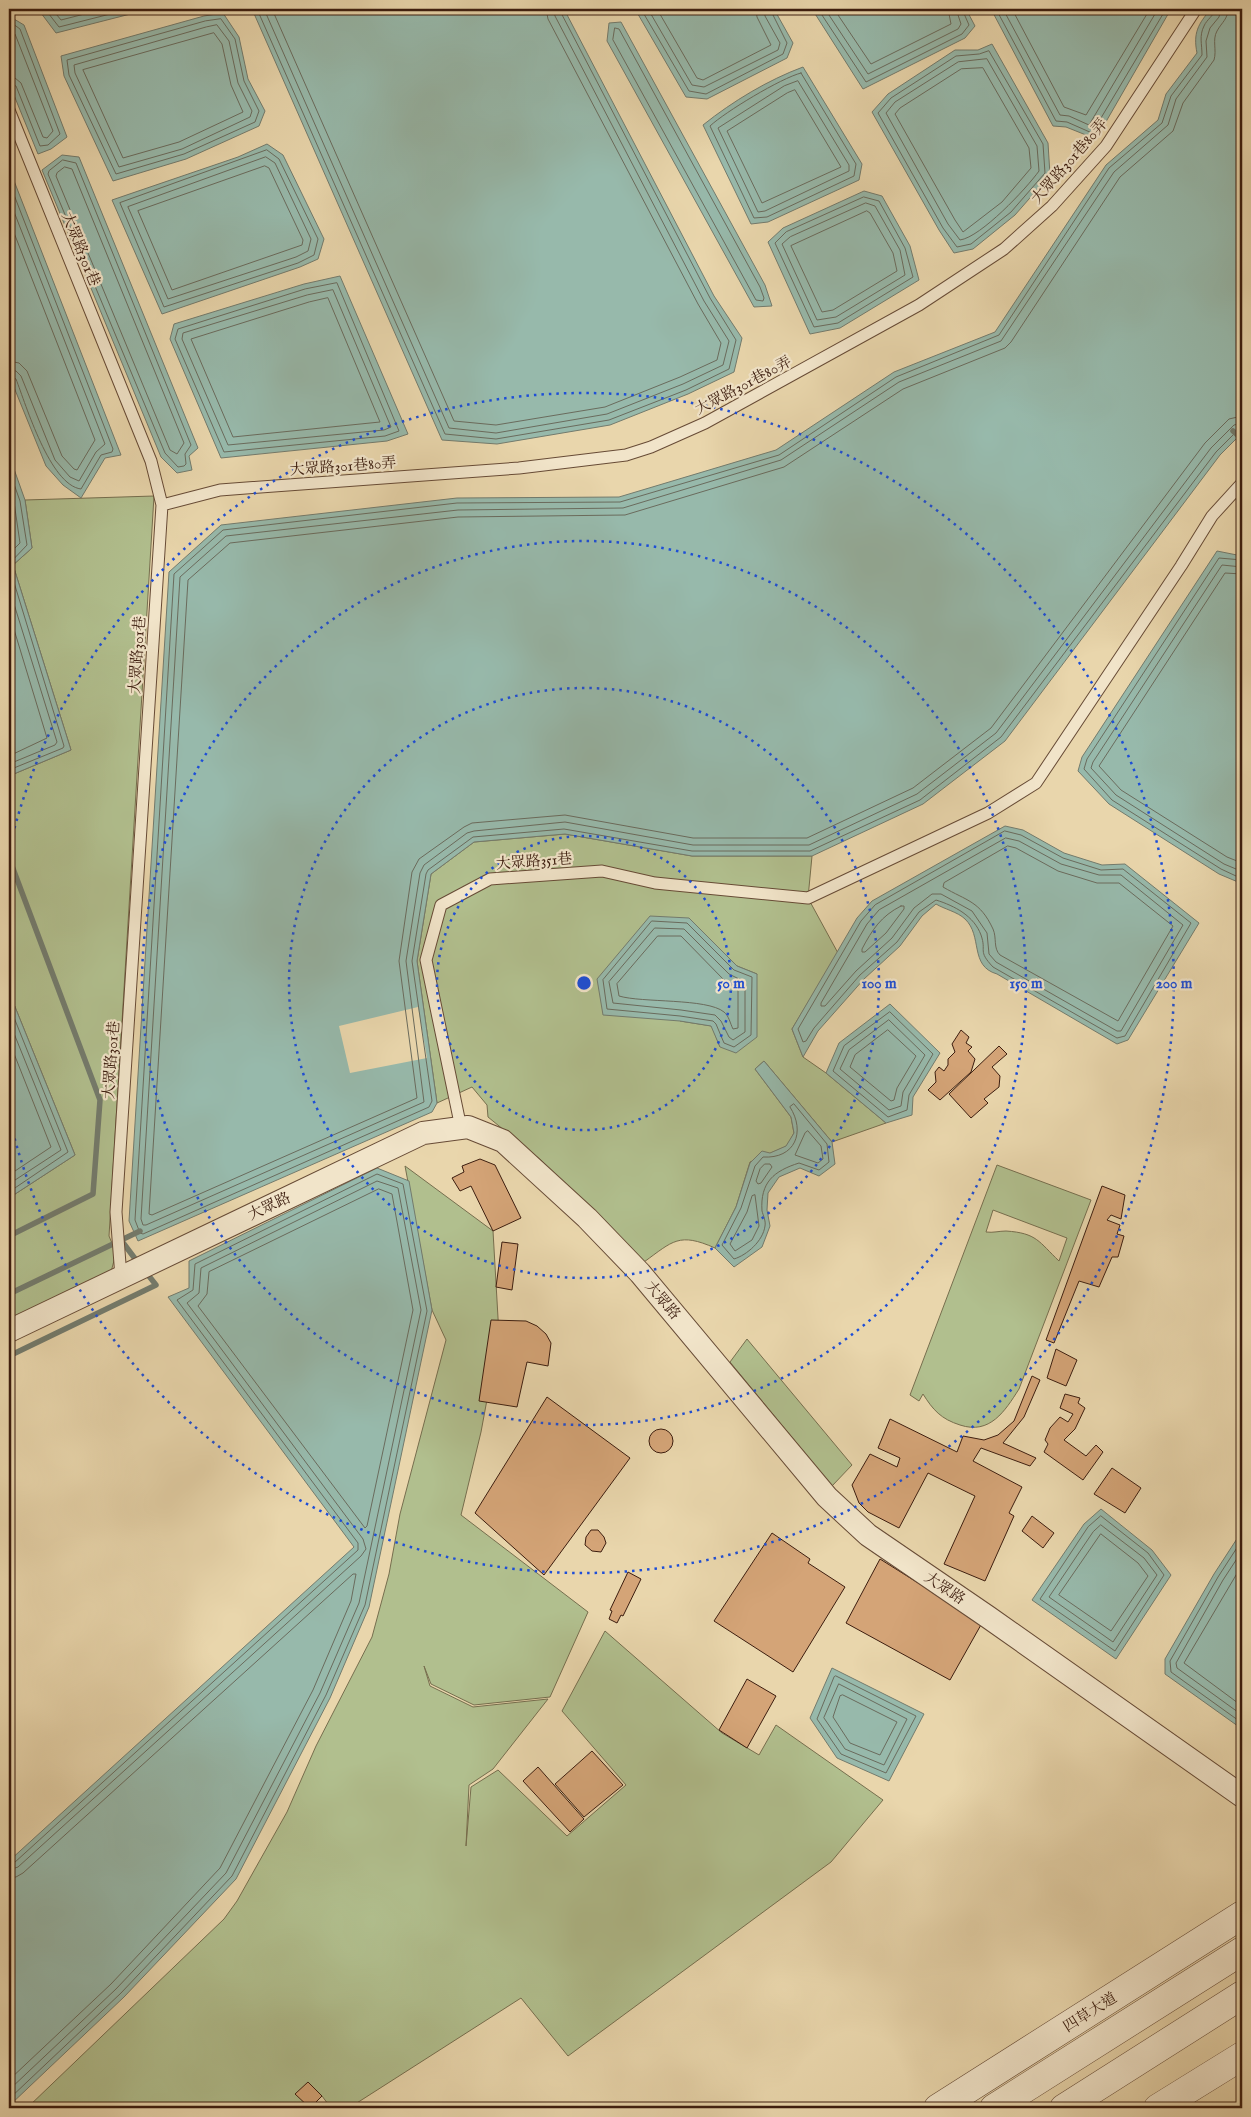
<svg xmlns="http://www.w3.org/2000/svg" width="1251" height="2117" font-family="'IM FELL English','Noto Serif TC',serif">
<rect width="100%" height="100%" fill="#e9d6ac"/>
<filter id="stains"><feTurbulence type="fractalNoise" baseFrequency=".004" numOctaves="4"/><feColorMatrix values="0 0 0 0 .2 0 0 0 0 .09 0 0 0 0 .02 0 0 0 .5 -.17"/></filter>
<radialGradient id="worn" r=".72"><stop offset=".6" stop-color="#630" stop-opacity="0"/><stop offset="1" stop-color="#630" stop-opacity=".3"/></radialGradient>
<path fill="#b1bf8e" stroke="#766e4e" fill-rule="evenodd" d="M154 496 109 1236 116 1253 111 1272 9 1321V1198L75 1155 9 992V776L71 750 13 565 32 548 25 500Z
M565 834 692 856H812L808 898 838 953 792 1029 803 1057 826 1073 886 1123 832 1142 764 1061 755 1069 791 1117 794 1133 787 1146 750 1162 736 1207 715 1248C679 1232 673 1241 644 1262L542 1161 488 1117 487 1105 472 1087 437 1103 417 961 431 874 474 842ZM689 918 737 966 757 974 720 1047 712 1026 680 1021Z
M997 1165 1091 1200 1019 1389C1005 1411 990 1435 960 1425 941 1419 933 1410 923 1394L919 1401 910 1395ZM993 1210 1067 1238 1059 1261C1039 1242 1037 1233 1006 1231 999 1231 993 1233 986 1232Z
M405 1166 493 1231 499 1335 481 1432 461 1515 588 1612 550 1697 474 1705 431 1684 424 1666 430 1686 473 1707 548 1699 493 1769 469 1785 466 1846 471 1787 498 1770 567 1836 626 1785 562 1711 605 1631 722 1733 759 1755 776 1725 883 1800 831 1862 568 2056 521 1998 349 2108H331L322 2096 310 2108H27L224 1919 237 1901 287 1812 316 1746 372 1637 389 1574 400 1514 446 1340 432 1310Z
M747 1339 852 1465 832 1486 730 1362Z"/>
<path fill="#97b9ab" stroke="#737b6d" d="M38 9H150L56 33Z
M252 9H564L714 296 742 338 734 372 688 394 610 425 497 444 442 440Z
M635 9H774L793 43 787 58 707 99 686 97Z
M812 9H966L975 26 965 38 863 89Z
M991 9H1171L1096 139 1066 127 1053 126Z
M1211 9H1242V433L1220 455 1005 741 923 804 812 856H692L565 834 474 842 431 874 417 961 437 1103 432 1112 138 1241 129 1221 169 572 221 525 457 498 619 497 776 450 894 372 995 332 1106 165 1158 120 1166 94 1197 53C1193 33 1198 24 1211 9Z
M223 13 239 37 248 79 265 111 259 126 186 159 113 181 64 76 61 56 204 16Z
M9 16 24 25 67 137 51 149 38 154 9 83Z
M621 22 765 285 772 306 754 307 607 41 609 23Z
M992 44 1048 143 1050 175 1015 215 973 249 954 253 939 230 872 112 888 94 955 50H978Z
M803 67 862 164 859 180 768 222 751 224 703 125C733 101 768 80 803 67Z
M267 144 283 155 324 239 318 259 300 267 162 314 112 200 238 157Z
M62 155 79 157 198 448 189 456 192 470 177 473 161 457 42 170Z
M9 168 121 455 105 458 81 498 63 485 46 466 9 375Z
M864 191 882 196 910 246 919 280 840 328 810 334 768 242 783 228Z
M340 276 408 434 387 441 221 458 170 339 174 324 304 284Z
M9 455 25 500 32 548 13 565 71 750 9 776Z
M1217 551 1242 556V877L1238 882 1219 874 1109 804 1078 771 1082 757Z
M1005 826 1023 830 1064 853 1102 865 1125 864 1199 923 1128 1040 1117 1044 997 974C969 966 983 936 965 919 958 912 944 909 936 904L922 916 900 946 864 979 818 1031 803 1057 792 1029 857 918 872 901Z
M650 916 689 918 737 966 757 974V1037L736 1053 720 1047 711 1026 680 1021 603 1015 597 979Z
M9 992 75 1155 9 1198Z
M890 1004 940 1053 913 1097 912 1115 886 1123 826 1073 839 1043Z
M764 1061 832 1142 835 1164 819 1176 800 1168 779 1177 768 1193 767 1210 770 1226 762 1247 734 1267 715 1248 736 1207 750 1163 762 1151 770 1153 786 1146 794 1133 791 1117 755 1069Z
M377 1168 409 1181 432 1310 369 1607 330 1698 236 1879 124 1997 9 2106V1861L354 1547 168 1297 189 1288V1261Z
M1101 1509 1152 1550 1171 1575 1116 1659 1032 1600 1084 1524Z
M1242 1531V1729L1165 1674V1659L1214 1574Z
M832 1668 924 1714 889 1781 837 1758 810 1718Z"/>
<path fill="#e9d6ac" d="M418 1007 427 1058 350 1073 339 1026Z"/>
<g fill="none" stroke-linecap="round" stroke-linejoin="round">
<path stroke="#6a6b5d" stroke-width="1" d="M45 9 59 27 130 9
M52 9 61 20 104 9
M257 9 445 434 496 439 609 420 686 390 729 369 736 340 710 298 559 9
M264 9 449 428 496 433 607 414 683 384 723 365 729 341 704 301 555 16 553 9
M272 9 454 421 496 425 605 407 680 377 717 360 721 343 698 304 548 19 546 9
M641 9 689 91 706 94 783 54 787 43 770 9
M648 9 692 85 704 87 778 50 780 43 765 16 764 9
M657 9 697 78 703 80 771 45 757 17 756 9
M818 9 866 82 962 34 969 25 962 9
M825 9 868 74 958 29 961 24 956 9
M834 9 871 64 951 24 948 9
M996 9 1056 121 1067 122 1092 133 1166 9
M1003 9 1060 115 1069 116 1089 125 1158 9
M1012 9 1064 107 1086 115 1150 9
M1215 9C1214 16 1207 19 1204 26 1199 36 1202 44 1202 55L1171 96 1162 123 1109 168 999 335 896 377 779 455 620 502 457 503 223 530 174 574 135 1220 140 1233 143 1234 429 1107 432 1101 412 961 426 874 428 870 473 837 564 829 692 851H810L920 800 1001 737 1216 452 1237 431 1242 429
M1221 9 1219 17 1210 28 1206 41 1207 57 1176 99 1168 125 1114 172 1001 341 899 382 781 460 623 508 458 510 226 536 180 577 141 1219 143 1225H146L424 1102 406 961 420 873 424 865 467 833 474 831 565 822 693 845H809L917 794 996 733 1211 448 1234 425 1242 423
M1228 9C1228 19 1222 22 1217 31 1212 40 1217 50 1214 60L1183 103 1173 131 1120 177 1011 342 1005 348 903 389 784 467 625 515 458 517 230 543 188 580 149 1214 152 1215 417 1098 399 961 412 872 419 859 464 827 472 823 565 815 693 838H807L913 788 991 728 1205 443 1229 419 1242 416
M221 19 235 39 244 81 259 111 255 122 184 154 116 174 69 75 67 60 205 21Z
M9 21 20 29 60 134 48 145 40 146 16 86 9 83
M217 25 229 41 238 83 252 111 250 117 182 149 119 167 75 73 74 65 206 27Z
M615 28 619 29 760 287 764 298 763 301 756 300 613 40Z
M9 29 15 34 53 131 47 138 43 137 21 83 15 78 9 77
M214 33 222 44 231 85 243 112 179 142 123 158 83 70Z
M989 51 1043 144 1045 173 1011 212 971 244 957 247 943 228 878 113 891 98 956 56 979 54Z
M987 59 1037 146 1039 171C1026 189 981 237 960 240L948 224 886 113 895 102 958 62Z
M983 68 1029 148 1031 168 1002 202 963 232 955 220 895 114 900 108 961 69Z
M801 73 856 164 854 176 767 217 754 218 710 126C725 112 781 78 801 73Z
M798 81 849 165V171L765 211 758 212 718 128 784 86Z
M795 90 841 167 762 203 727 131 787 93Z
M267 150 279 159 318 239 314 255 298 263 164 307 120 203Z
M266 157 275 163 311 239 308 251 296 257 168 299 128 207Z
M63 160 76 163 191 445 185 454 186 464 184 466 178 467 165 453 48 174 49 171Z
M265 166 269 168 303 240 302 245 172 290 138 211Z
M65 167 72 169 184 443 177 454 170 450 56 176 57 173Z
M9 182 113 449 112 452 101 455 81 489C50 485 26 405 16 379L9 375
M864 197 879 201 905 248 913 277 838 323 814 327 775 243 786 232Z
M9 199 105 444 96 452 79 481 70 477 55 460 21 376 16 371 9 369
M866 203 875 206 900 250 905 275 836 317 817 320 782 244 790 237Z
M867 211 870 213 893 253 897 271 833 310 822 312 791 246Z
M9 220 95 440 77 470 74 469 62 456 27 371 19 363 9 361
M337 283 399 431 385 436 224 452 175 339 178 329 305 289Z
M333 290 391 427 384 430 228 445 182 339 183 333 307 295Z
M328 298 380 422 233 437 191 339 309 302Z
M9 470 20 501 27 545 9 564
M9 488 14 502 20 543 9 554
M1242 560 1219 558 1087 759 1084 769 1112 800 1221 869 1236 876 1242 875
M9 566 64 746 63 748 9 770
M1242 567 1222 565 1093 762 1091 768 1116 795 1224 864 1236 869 1242 868
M1242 574 1225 573 1099 766 1121 790 1227 857 1237 861H1242
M9 588 57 742 55 745 9 764
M9 613 47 738 9 756
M1005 831 1021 835 1063 858 1101 870 1123 869 1191 923 1125 1036 1117 1038 993 967C977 950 987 952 981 935 974 916 955 906 936 900L919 912 897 942 860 975 814 1028 806 1041 803 1042 798 1029 861 921 875 905Z
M1006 838 1019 841 1061 864 1099 875H1121L1183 925 1121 1031H1117L996 962 989 954 987 933 972 911 941 894H932L914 908 892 938 856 971 825 1006H821V1003L867 924 879 910Z
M1008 846 1016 848 1058 871 1097 883H1119L1173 926 1118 1021 1000 955C993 948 997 938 993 929 980 901 967 901 943 887L944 883Z
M901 906H904V909L886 933 865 952H862V949C872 930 881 916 901 906Z
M652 921 687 923 734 970 752 977 751 1035 734 1047 724 1043 716 1024 713 1021 680 1016 607 1009 603 980Z
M655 928 684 929 729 974 745 982V1032L733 1040 729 1037 721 1021 715 1015 681 1010 613 1003 609 982Z
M658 936H681L724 980 738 987V1028L733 1029C730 1023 729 1016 724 1012 707 998 642 1003 619 996L617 984Z
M9 1005 68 1152 9 1192
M890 1012 933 1054 909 1095 907 1110 888 1117 833 1071 844 1046Z
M889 1020 925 1055 903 1092 901 1106 889 1110 840 1069 849 1050Z
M9 1021 61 1150 9 1184
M888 1030 916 1056 897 1088 894 1100 891 1101 850 1067 855 1055Z
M9 1041 51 1147 9 1175
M794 1104 827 1144 829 1162 819 1170 799 1163C774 1171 760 1182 762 1211 763 1215 766 1221 765 1226 763 1241 747 1255 734 1259L722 1245 741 1208 755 1166 763 1157C795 1159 806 1132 790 1107Z
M808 1131 821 1146 823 1159 818 1163 795 1155 805 1133Z
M765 1164H770L772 1167 761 1183 758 1184 756 1181 760 1169Z
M379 1189 392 1194 413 1310 367 1526 365 1528 198 1306 207 1294 209 1272Z
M755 1195 759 1226 752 1240 735 1251 730 1244 747 1212 752 1196Z
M1101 1516 1148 1553 1164 1575 1115 1651 1040 1599 1088 1527Z
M1101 1525 1144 1558 1157 1575 1113 1642 1049 1597 1093 1532Z
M1101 1534 1138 1563 1148 1576 1111 1631 1059 1595Z
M1242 1540 1218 1577 1170 1661 1171 1672 1242 1723
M1242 1551 1223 1580 1176 1663 1177 1668 1242 1715
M1242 1565 1184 1663 1242 1706
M836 1676 916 1716 886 1773 841 1754 817 1719 834 1677Z
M839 1684 907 1719 884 1765 845 1749 824 1718Z
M843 1695 897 1722 880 1755 850 1743 833 1717 840 1696Z
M9 1864 14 1863 358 1550V1543L177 1300 193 1290 195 1264 377 1174 403 1184 427 1311 365 1605 326 1695 232 1876 121 1993 9 2099
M9 1870 18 1867 361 1556 366 1549 363 1539 187 1303 199 1293 201 1268 377 1181 398 1188 421 1310 359 1603 320 1693 226 1873 116 1989 9 2090
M9 1878 16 1877 23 1873 353 1574H356L351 1601 313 1690 220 1868 111 1984 9 2080"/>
<path stroke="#737b6d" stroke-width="5.5" d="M1233 431 1242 439
M9 858 100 1100 93 1194 9 1236
M121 1240 139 1264
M9 1294 140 1231
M9 1356 156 1285 145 1271"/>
</g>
<path fill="#d4a477" stroke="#3c1d0f" d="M961 1030 969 1037 966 1043 972 1047 968 1051 975 1059 971 1072 940 1100 928 1090 936 1082 935 1072 939 1067 944 1071 948 1065V1059L955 1052 952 1044Z
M999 1046 1007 1054 992 1067 1000 1076 999 1087 984 1099 988 1103 971 1118 949 1094Z
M480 1159 495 1165 521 1218 493 1231 471 1186 460 1191 452 1178 464 1172 462 1166Z
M1102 1186 1125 1195 1121 1219 1111 1215 1107 1220 1120 1225 1117 1234 1124 1236 1118 1257H1112L1099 1287 1079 1281 1054 1343 1046 1340Z
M502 1242 518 1244 512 1290 496 1287Z
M491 1320 526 1321 537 1326 546 1334 551 1343 548 1366 527 1362 517 1407 479 1401Z
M1056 1349 1077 1360 1066 1386 1047 1378Z
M1032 1376 1040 1380 1024 1417 1003 1443 1036 1458 1030 1466 981 1448 973 1461 1022 1487 1009 1513 1014 1516 985 1581 944 1564 975 1496 928 1473 899 1528 868 1512 859 1503 852 1485 870 1454 897 1467 900 1458 878 1448 890 1419 957 1452 963 1436 984 1440 998 1435 1014 1421Z
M1065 1394 1080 1398 1078 1403 1085 1408 1075 1429 1064 1440 1086 1456 1096 1445 1103 1452 1083 1480 1044 1452 1048 1444 1045 1440 1050 1428 1060 1417 1068 1422 1073 1414 1060 1408Z
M547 1397 630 1458 544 1575 475 1513Z
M649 1441a12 12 0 1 1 24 0a12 12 0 1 1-24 0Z
M1112 1468 1141 1488 1125 1513 1094 1494Z
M1032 1516 1054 1533 1043 1548 1022 1531Z
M591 1530H598L604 1537 606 1543 601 1552 592 1551 585 1545 586 1537Z
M772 1533 810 1559 808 1563 845 1587 793 1672 714 1621Z
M880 1559 982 1623 950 1680 846 1623Z
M628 1572 641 1579 623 1616 621 1615 617 1623 609 1619 612 1611 610 1610Z
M747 1679 776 1696 747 1748 719 1730Z
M592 1751 623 1785 584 1817 555 1784Z
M538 1767 584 1819 570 1832 523 1781Z
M308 2082 322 2096 310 2108 295 2094Z"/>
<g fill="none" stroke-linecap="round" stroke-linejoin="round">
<g stroke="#674b36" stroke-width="13">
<path id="service" d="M9 110 151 461 162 505 116 1212 121 1277
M162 505 220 490 519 468 626 455 651 447 705 423 919 305 1004 249 1052 206 1106 146 1196 9
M461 1128 426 960 441 905 490 879 602 871 655 883 808 898 988 813 1036 783 1181 566 1212 516 1242 483"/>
</g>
<g stroke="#674b36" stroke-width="24">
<path id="minor" d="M9 1331 423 1133 468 1127 503 1141 587 1218 640 1273 827 1497 868 1535 988 1617 1242 1796"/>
</g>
<g stroke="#674b36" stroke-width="29">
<path id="tertiary" d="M938 2108 1242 1915
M994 2108 1242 1951
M1064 2108 1242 1995
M1158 2108 1242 2056"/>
</g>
<use href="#service" stroke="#f1e4c9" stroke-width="11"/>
<use href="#minor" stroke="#f1e4c9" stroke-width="22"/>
<use href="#tertiary" stroke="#f1e4c9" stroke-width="28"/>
</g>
<g fill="none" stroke="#1d4ed8" stroke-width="2.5" stroke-dasharray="2.5 5">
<circle cx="584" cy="983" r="147"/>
<circle cx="584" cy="983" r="295"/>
<circle cx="584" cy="983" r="442"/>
<path d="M9 850A590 590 0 1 1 9 1116"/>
</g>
<g text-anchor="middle" stroke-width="4.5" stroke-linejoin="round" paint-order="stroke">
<g font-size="15" fill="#3c1d0f" stroke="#f1e4c9">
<text transform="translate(1069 161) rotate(-49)" y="5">大眾路301巷80弄</text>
<text transform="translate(81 249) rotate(68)" y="5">大眾路301巷</text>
<text transform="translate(743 385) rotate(-28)" y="5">大眾路301巷80弄</text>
<text transform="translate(343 466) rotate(-4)" y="5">大眾路301巷80弄</text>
<text transform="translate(137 655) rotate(-86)" y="5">大眾路301巷</text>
<text transform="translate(534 861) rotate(-4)" y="5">大眾路351巷</text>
<text transform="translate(111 1060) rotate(-86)" y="5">大眾路301巷</text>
<text transform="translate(269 1206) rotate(-25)" y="5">大眾路</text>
<text transform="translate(663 1300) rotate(50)" y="5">大眾路</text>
<text transform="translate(945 1588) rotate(34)" y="5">大眾路</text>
<text transform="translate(1090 2012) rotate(-32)" y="5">四草大道</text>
</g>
</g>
<circle cx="584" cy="983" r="8" fill="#1d4ed8" stroke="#f1e4c9" stroke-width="2.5"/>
<g font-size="15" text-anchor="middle" font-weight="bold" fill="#1d4ed8" stroke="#f1e4c9" stroke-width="4.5" stroke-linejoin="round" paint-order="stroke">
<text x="731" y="988">50 m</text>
<text x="879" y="988">100 m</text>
<text x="1026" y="988">150 m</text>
<text x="1174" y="988">200 m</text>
</g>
<rect width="1251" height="2117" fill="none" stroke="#e9d6ac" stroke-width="30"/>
<rect x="10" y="10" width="1231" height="2097" fill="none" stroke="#3c1d0f" stroke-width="2.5"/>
<rect x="15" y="15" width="1221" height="2087" fill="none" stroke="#3c1d0f"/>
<rect width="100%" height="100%" filter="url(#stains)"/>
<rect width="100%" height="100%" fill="url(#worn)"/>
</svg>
